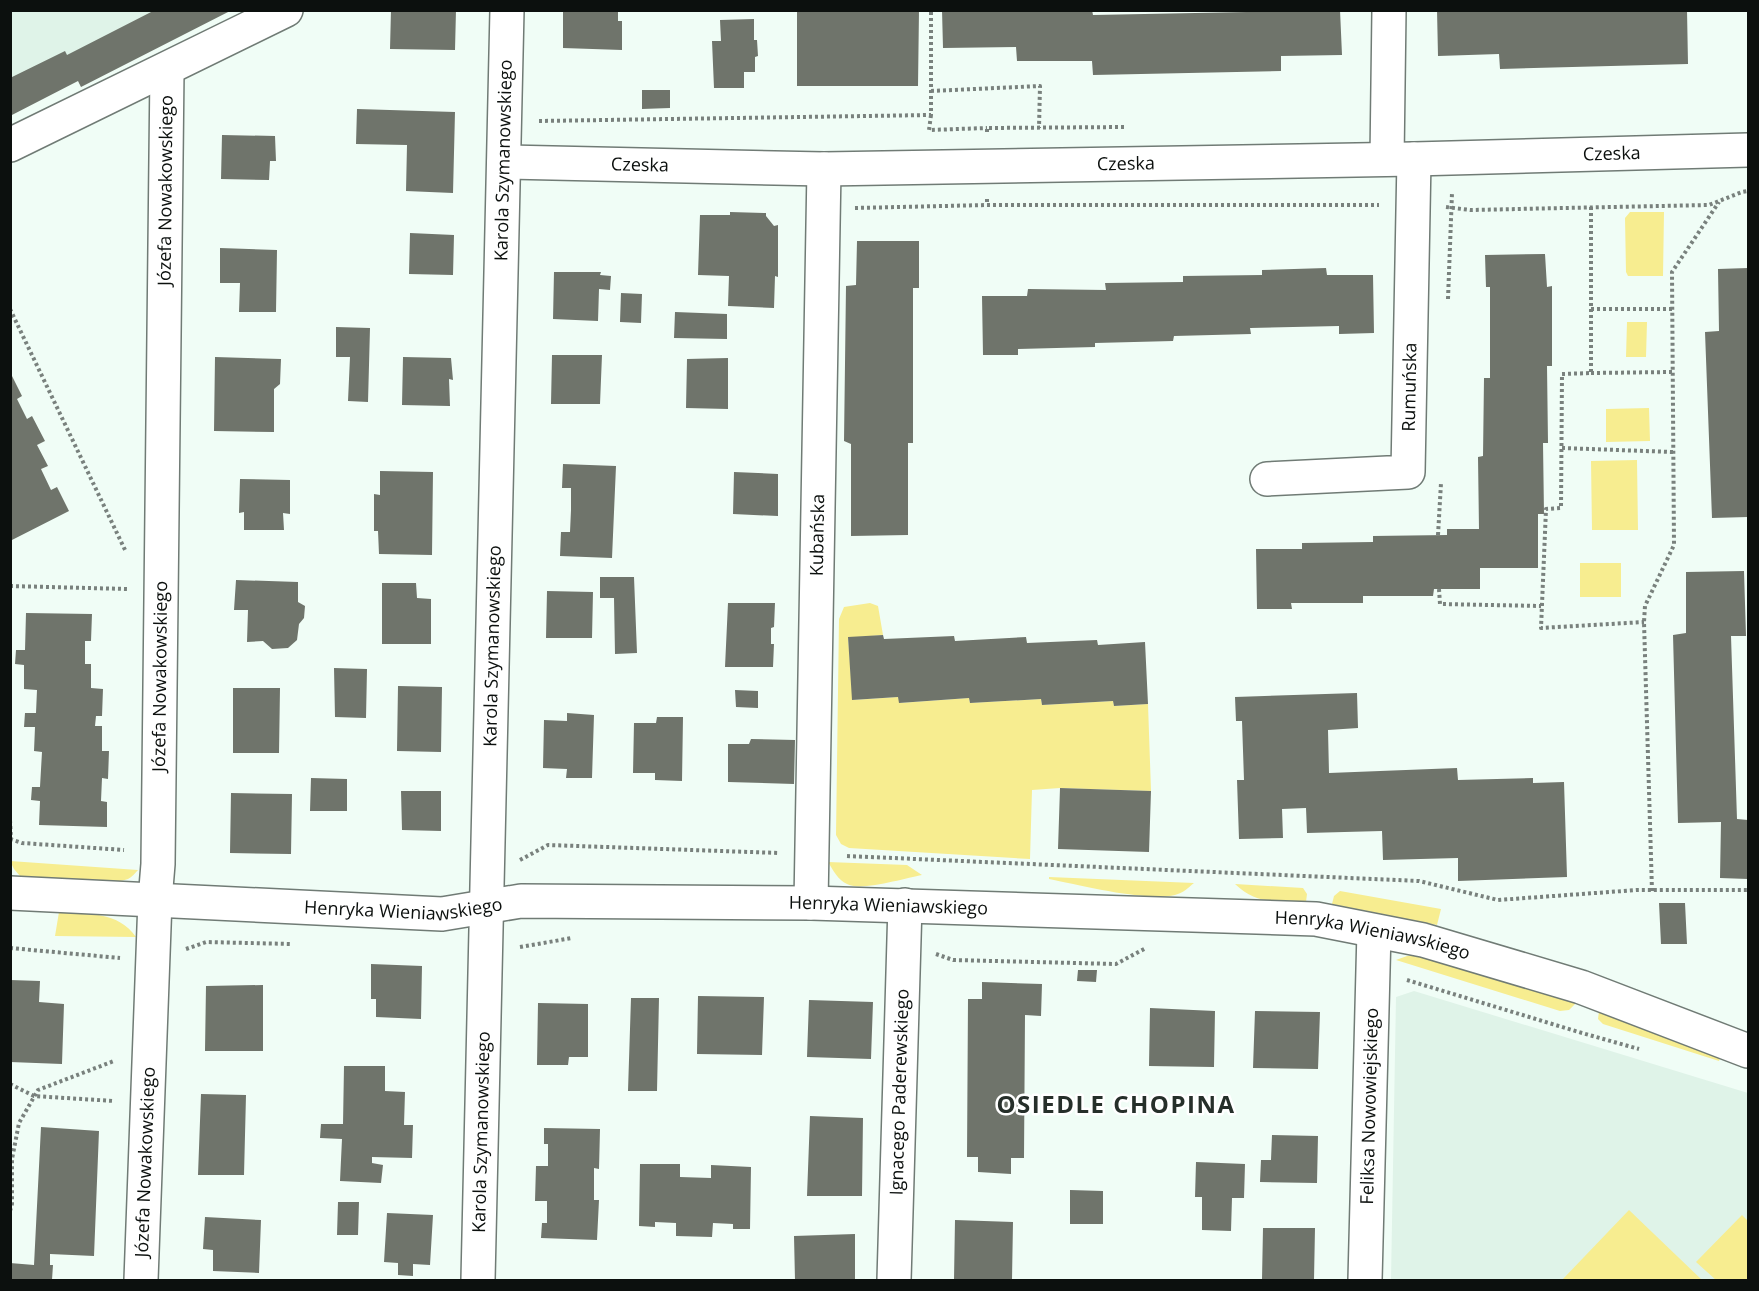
<svg xmlns="http://www.w3.org/2000/svg" width="1759" height="1291" font-family="'Open Sans',sans-serif">
<rect width="100%" height="100%" fill="#f0fdf6"/>
<path fill="#dff3e8" d="M11 10 169 11 11 105Z
M1414 991 1748 1093V1280H1391L1396 997Z"/>
<path fill="#f7ed90" d="M1630 212H1664L1663 276H1628L1626 272 1625 218Z
M1627 322H1647L1646 357H1626Z
M1649 408 1650 441 1606 442V409Z
M1637 460 1638 530H1592L1591 461Z
M1580 563H1621V597H1580Z
M870 603 878 606 883 635 848 638 853 700 898 697 900 703 969 698 970 703 1041 699 1042 705 1113 701 1114 706 1148 704 1151 791 1060 788 1032 790 1030 859 849 848 841 844 836 835 839 619 844 607Z
M10 861 138 870C135 873 132 877 128 879 107 887 45 878 20 876L14 869Z
M828 862 907 865 922 875C905 878 860 892 847 884 838 880 833 870 828 862Z
M1049 877 1194 883C1188 888 1183 893 1175 895 1147 902 1079 885 1049 879Z
M1235 884 1303 888 1307 894 1306 902C1277 901 1257 905 1235 884Z
M1340 891 1441 909 1437 925 1332 904 1334 896Z
M59 912C87 914 118 911 136 937L55 936Z
M1418 955 1489 974 1576 1003 1569 1010 1560 1011 1396 960 1407 956Z
M1599 1011 1721 1054 1719 1061 1603 1024 1598 1019Z
M1629 1210 1702 1280H1562Z
M1742 1215 1748 1221V1280H1716L1696 1262Z"/>
<path fill="#6f746b" d="M155 10H232L81 87 78 81 10 116V78L65 51 67 55Z
M391 10H456L455 50 390 49Z
M563 10H618V21H622V50L563 48Z
M797 10H919L918 86H797Z
M942 10H1092L1093 15 1340 10 1342 55 1281 56V71L1093 75 1092 61H1017L1016 47 943 48Z
M1437 10H1687L1688 64 1500 69 1499 54 1438 56Z
M754 19V40H757L758 56 755 57V72H744V88H714L712 41H721L720 20Z
M642 90H670V108L642 109Z
M357 109 455 112 453 193 406 191 407 145 356 144Z
M222 135 275 136 276 161H270L269 180 221 179Z
M730 212 766 213V216L774 226 778 225V277L775 276 774 308 728 306 729 276 698 275 700 215H730Z
M410 233 454 235 453 275 409 274Z
M857 241H919V288H913V443H908V535L851 536V444L844 441 846 286 856 285Z
M220 248 277 250 276 312H239L240 283H220Z
M1545 254 1547 287 1552 286V366H1547L1548 443H1543L1544 514H1538V568H1480V589H1434L1433 596H1363V603H1291L1292 609H1257L1256 549H1302V543L1373 542V536L1447 535V529H1479L1478 457 1483 456 1484 378H1490V287H1486L1485 255Z
M1326 268 1327 275H1373L1374 333 1339 334V326L1250 328 1251 334 1174 336 1173 341 1095 343V347L1018 349V355H983L982 296H1027L1028 289 1106 290 1105 283 1183 282V276L1262 275V270Z
M1748 268V517L1712 518 1705 332 1719 331 1718 269Z
M554 272H601L600 275 611 276 610 290 599 289 598 321 553 319Z
M621 293 642 294 641 323 620 322Z
M675 312 727 314V339L674 338Z
M336 327 370 328 368 402 348 401 350 357H336Z
M552 355H602L600 404H551Z
M215 357 281 359 280 384 274 389V432L214 431Z
M403 357 451 358 453 380 449 379 450 406 402 405Z
M728 358V409L686 408 687 359Z
M10 372 22 396 17 399 27 419 32 416 45 441 37 445 48 466 41 469 51 490 57 487 69 511 10 541Z
M563 464 616 466 612 558 560 556 561 532H570L571 510V488H562Z
M380 471 433 472 432 555 379 554 378 531H374V494L380 495Z
M734 472 778 474V516L733 514Z
M240 479 290 480V514L283 513 284 530H244V512L239 513Z
M1744 571 1746 636H1731L1737 819 1748 820V879L1720 878 1721 822 1678 823 1673 635 1686 633V572Z
M600 577H634L637 653 615 654 614 598H600Z
M236 580 298 582V602L305 606 304 618 299 624 297 640 288 648 272 649 263 641 247 642 248 610H234Z
M382 583H416L417 598 431 599V644H382Z
M547 591 593 592 592 638H546Z
M728 603H775L774 627 771 628V644H774L773 667H725Z
M26 613 92 614 91 641H85V664H91V688L103 689 102 716H96L95 726H102V751H109L108 779 102 778 101 801 107 802V827L39 825 40 801 31 800 32 787H40L42 752 34 751 35 727H24L25 713H36L37 690 24 689V665L15 664 16 650H25Z
M883 635 884 639 954 636 955 641 1026 637 1027 643 1097 640 1098 645 1145 642 1148 704 1114 706 1113 701 1042 705 1041 699 970 703 969 698 899 703 898 697 852 700 848 637Z
M334 668 367 669 366 718 335 717Z
M398 686 442 687 441 752 397 751Z
M233 688H280L279 753H233Z
M735 690 758 691V708L736 707Z
M1357 693 1358 728 1328 730 1329 773 1457 768 1458 780 1533 778V783L1564 782 1567 877 1458 881V858L1383 860 1382 831 1307 833 1306 808 1282 809 1283 838 1239 839 1237 780H1244L1242 721H1236L1235 697Z
M567 713 594 715 592 778H566L567 769 543 768 544 720 567 721Z
M657 717H683L682 781 655 780V773H633L634 723H656Z
M751 739 795 740 794 784 728 782V744H749Z
M311 778 347 779V811H310Z
M1060 788 1151 791 1149 852 1058 849Z
M401 791H441V831L402 830Z
M231 793 292 794 291 854 230 853Z
M1659 903H1685L1687 944H1661Z
M371 964 422 966 421 1019 376 1017V999H371Z
M1078 970H1097L1096 982 1077 981Z
M10 980 40 981 39 1002 64 1004 62 1064 10 1062Z
M982 982 1042 984 1041 1016 1025 1015 1024 1158H1011V1174L978 1172V1157H967L968 999H982Z
M263 985V1051H205L206 986Z
M698 996 764 997 762 1055 697 1054Z
M631 998H659L657 1091H628Z
M809 1000 873 1002 871 1059 807 1057Z
M538 1003 588 1004V1057H569L568 1065H537Z
M1150 1008 1215 1011 1214 1067 1149 1066Z
M1255 1011 1320 1012 1318 1069 1253 1068Z
M344 1066H385V1091L405 1092 404 1125H413L412 1158 372 1157V1163L383 1165 381 1183 340 1181 342 1139 320 1138 321 1124H343Z
M201 1094 246 1095 244 1175H198Z
M810 1116 863 1118 862 1196H807Z
M41 1127 99 1131 94 1256 50 1254V1265H53L52 1280H10V1263L34 1265Z
M544 1128 600 1129 599 1169 594 1168V1200H599L597 1240 541 1238 542 1223H547V1201H535L536 1166H548V1144H544Z
M1272 1135 1318 1136 1317 1183 1260 1182 1261 1160H1271Z
M1196 1162 1245 1164 1244 1198H1232L1231 1231 1202 1230V1197H1195Z
M640 1164H680V1177L711 1178V1165L751 1167 750 1229H733V1224L713 1223 712 1237 676 1236V1223L655 1222V1227L639 1226Z
M1070 1190 1103 1191V1224H1070Z
M338 1202H359L358 1235H337Z
M387 1213 433 1215 430 1265 413 1264V1276L398 1275V1263L384 1262Z
M205 1217 261 1220 259 1273 213 1271V1250L203 1249Z
M955 1220 1013 1222 1012 1280H954Z
M1263 1228H1315L1314 1280H1262Z
M855 1234V1280H795L794 1236Z"/>
<g fill="none" stroke-linecap="round" stroke-linejoin="round">
<g stroke="#707b75" stroke-width="36">
<g id="minor">
<path d="M10 145 286 10"/>
<path d="M1387 159 1389 10"/>
<path id="s1" d="M504 162 824 169 1414 159 1748 150"/>
<path id="s2" d="M1267 479 1408 472 1414 159"/>
<path id="s3" d="M10 893 442 914 521 901 811 903 1316 919 1423 940 1581 987 1748 1051"/>
<path id="s4" d="M811 903 824 169"/>
<path id="s5" d="M141 1280 155 900 158 864 167 70"/>
<path id="s6" d="M478 1280 507 10"/>
<path id="s7" d="M894 1280 905 905"/>
<path id="s8" d="M1365 1280 1374 931"/>
</g>
</g>
<path stroke="#79817d" stroke-width="4" stroke-dasharray="3 3" stroke-linecap="butt" d="M931 91 1040 86 1039 128
M931 115 929 130 987 128
M539 121 931 115V10
M987 132V128L1126 127
M987 199V205H1379
M1446 207 1470 210 1709 205 1742 192 1748 191
M1591 207V373L1562 374 1561 508 1546 509 1541 628 1644 622
M855 208 987 205
M1448 299 1452 193
M10 309 126 552
M1591 309H1672
M1591 373 1672 372
M1562 448 1673 452
M1438 535 1441 483
M10 586 127 589
M1439 589 1440 604 1541 606
M10 820 11 839
M10 839 22 843 124 850
M847 856 1419 881 1498 900 1637 890H1748
M520 860 548 845 779 853
M1652 891 1644 622 1645 606 1674 545 1672 272 1719 202
M520 947 572 938
M10 948 120 958
M186 949 206 942 291 944
M936 954 953 960 1116 964 1146 948
M1407 980 1582 1033 1639 1049
M10 1084 34 1096 114 1101
M10 1211 12 1204V1159L19 1123 38 1090 114 1061"/>
<use href="#minor" stroke="#fff" stroke-width="33"/>
</g>
<g text-anchor="middle" stroke-width="5" stroke-linejoin="round" paint-order="stroke">
<g font-size="18" fill="#0c100e" stroke="#fff">
<text dy="6" stroke="none"><textPath href="#s1" startOffset="1108">Czeska</textPath></text>
<text dy="6" stroke="none"><textPath href="#s6" startOffset="1120">Karola Szymanowskiego</textPath></text>
<text dy="6" stroke="none"><textPath href="#s1" startOffset="622">Czeska</textPath></text>
<text dy="6" stroke="none"><textPath href="#s1" startOffset="136">Czeska</textPath></text>
<text dy="6" stroke="none"><textPath href="#s5" startOffset="1090">Józefa Nowakowskiego</textPath></text>
<text dy="6" stroke="none"><textPath href="#s2" startOffset="226">Rumuńska</textPath></text>
<text dy="6" stroke="none"><textPath href="#s4" startOffset="368">Kubańska</textPath></text>
<text dy="6" stroke="none"><textPath href="#s6" startOffset="634">Karola Szymanowskiego</textPath></text>
<text dy="6" stroke="none"><textPath href="#s5" startOffset="604">Józefa Nowakowskiego</textPath></text>
<text dy="6" stroke="none"><textPath href="#s3" startOffset="394">Henryka Wieniawskiego</textPath></text>
<text dy="6" stroke="none"><textPath href="#s3" startOffset="880">Henryka Wieniawskiego</textPath></text>
<text dy="6" stroke="none"><textPath href="#s3" startOffset="1366">Henryka Wieniawskiego</textPath></text>
<text dy="6" stroke="none"><textPath href="#s7" startOffset="188">Ignacego Paderewskiego</textPath></text>
<text dy="6" stroke="none"><textPath href="#s8" startOffset="174">Feliksa Nowowiejskiego</textPath></text>
<text dy="6" stroke="none"><textPath href="#s6" startOffset="148">Karola Szymanowskiego</textPath></text>
<text dy="6" stroke="none"><textPath href="#s5" startOffset="118">Józefa Nowakowskiego</textPath></text>
</g>
<g font-size="24" font-weight="bold" letter-spacing="1.5" fill="#262f2a" stroke="#fff">
<text x="1116" y="1113">OSIEDLE CHOPINA</text>
</g>
</g>
<rect width="1759" height="1291" fill="none" stroke="#0c100e" stroke-width="24"/>
</svg>
